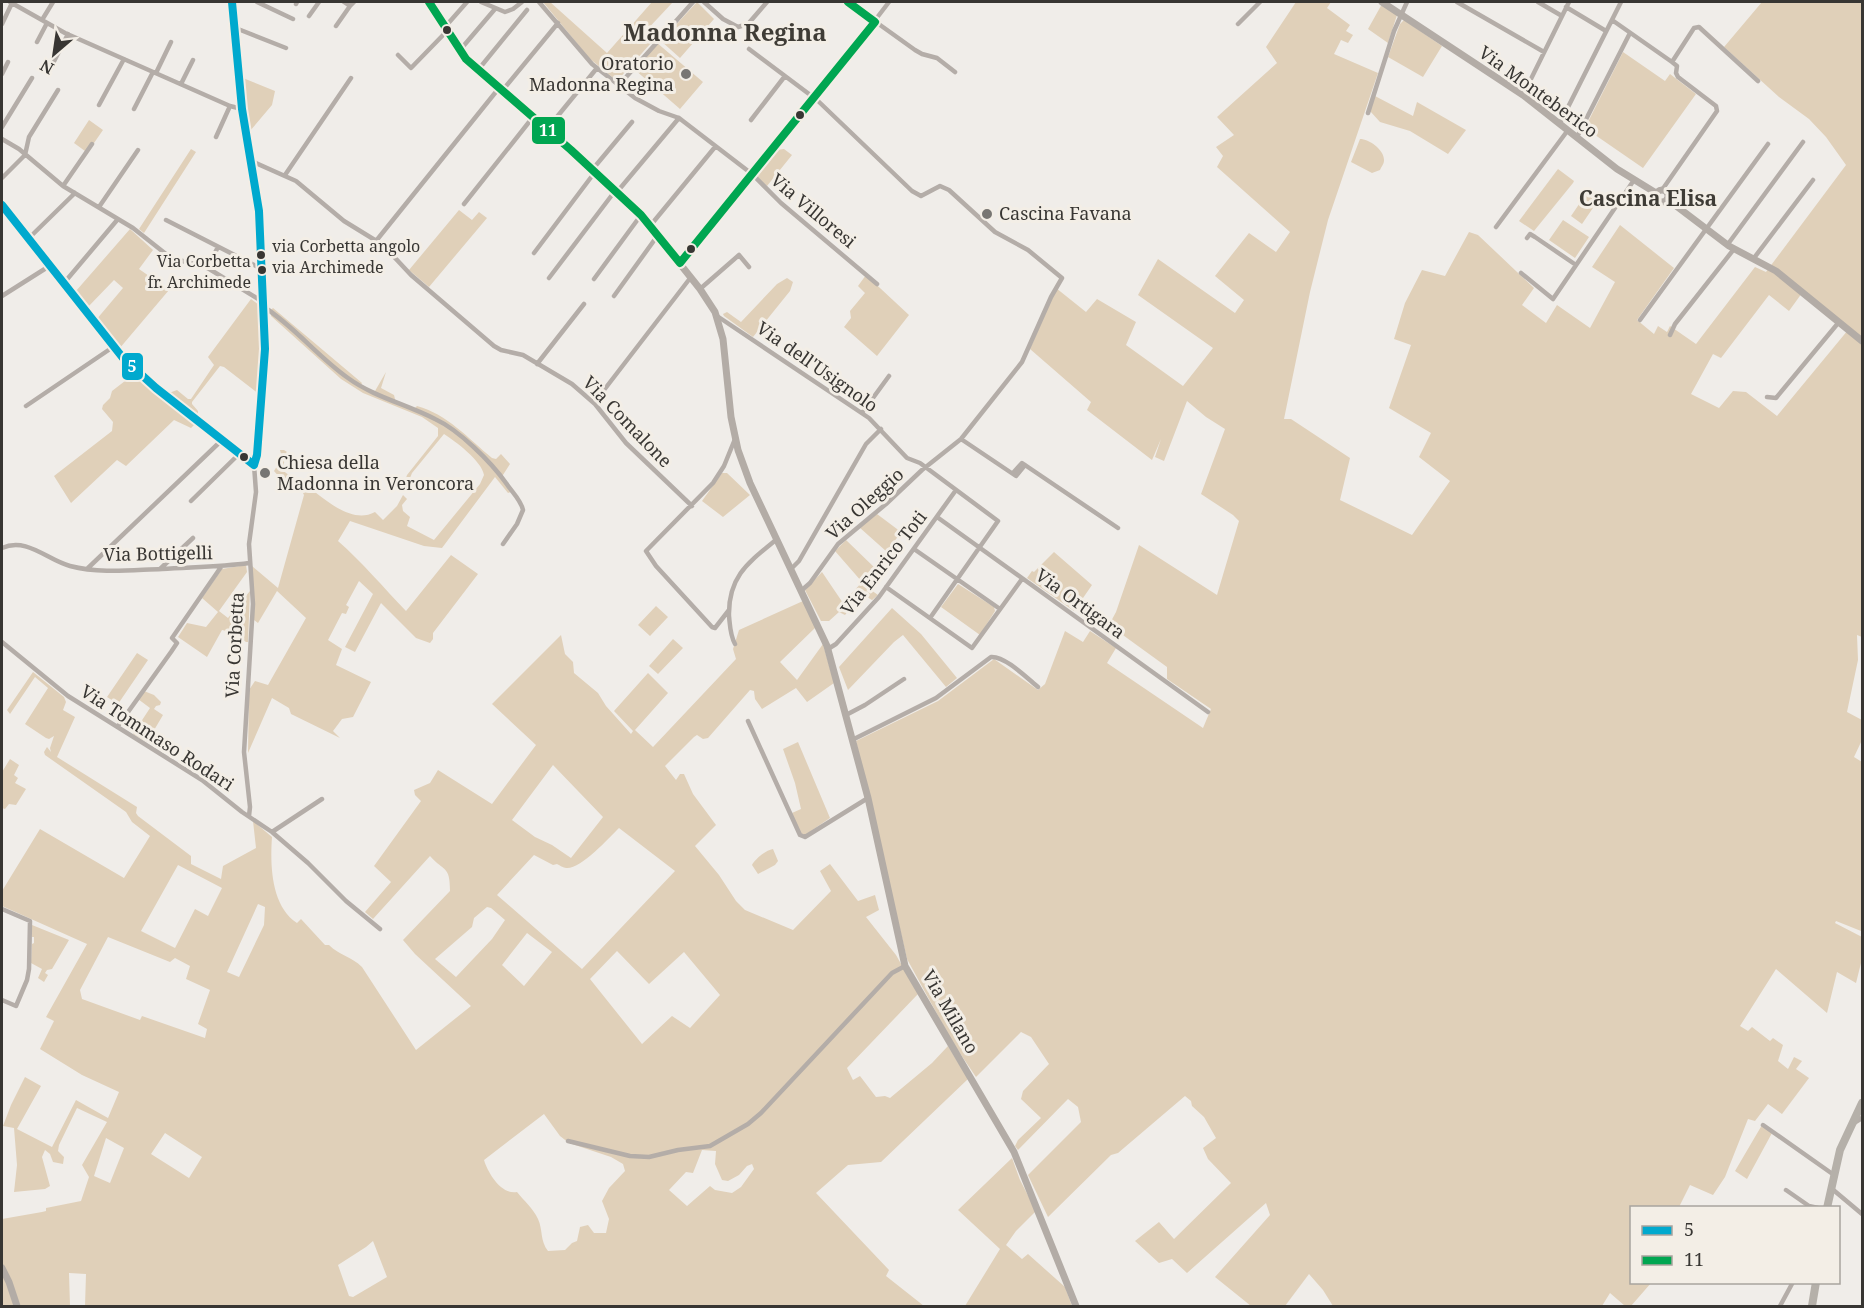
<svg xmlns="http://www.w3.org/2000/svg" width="1864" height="1308" font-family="'Noto Serif',serif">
<rect width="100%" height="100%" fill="#f0ede9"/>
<path fill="#e0d0b9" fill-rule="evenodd" d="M543 2H550L607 53 652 2H673L643 34 651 43 617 81 589 58Z
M697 2 714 19 680 58 661 41Z
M1296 2H1331L1327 8 1350 25 1346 31 1353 35 1348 43 1341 40 1334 54 1378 73 1328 220 1310 292 1284 419H1291L1350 458 1340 500 1412 535 1450 481 1419 457 1431 433 1389 408 1411 345 1394 339 1405 303 1422 270 1445 276 1469 232 1478 235 1534 288 1522 305 1546 323 1557 305 1590 328 1615 282 1592 267 1620 225 1674 268 1637 320 1654 334 1658 326 1667 332 1670 326 1696 344 1755 267 1766 272 1846 165 1826 137 1809 119 1779 97 1724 47 1762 2H1860L1862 4V637L1857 635 1858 660 1847 712 1862 720V740L1854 757 1862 762V928L1861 931 1836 921 1835 923 1862 937V959L1856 983 1837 972 1827 1013 1776 969 1740 1026 1748 1031 1752 1027 1770 1041 1773 1038 1783 1045 1778 1061 1788 1069 1794 1057 1802 1061 1796 1069 1809 1078 1782 1114 1768 1104 1755 1121 1748 1119 1725 1177 1713 1195 1690 1185 1679 1207 1632 1208V1282L1651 1283 1631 1306H1625L1610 1293 1602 1306H1333L1323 1290 1309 1274 1285 1306H1251L1215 1277 1270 1215 1266 1203 1187 1273 1172 1259 1159 1263 1135 1241 1159 1222 1174 1239 1231 1183 1208 1159 1203 1148 1216 1138 1204 1117 1192 1106 1191 1101 1185 1096 1118 1153 1111 1155 1048 1217 1028 1175 1081 1122 1078 1107 1068 1099 1018 1150 1015 1146 1018 1140 1041 1118 1021 1099 1023 1091 1049 1064 1031 1037 1021 1032 976 1077 953 1043 907 959 856 741 938 701 994 659 1038 690 1045 684 1065 631 1083 642 1090 631 1116 648 1107 663 1203 728 1211 709 1167 679V667L1109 625 1116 612 1139 545 1217 595 1239 521 1233 515 1201 494 1225 429 1206 417 1187 401 1164 461 1155 457 1161 439 1152 460 1087 410 1091 402 1030 349 1056 288 1086 312 1097 299 1136 322 1126 345 1183 386 1213 348 1138 295 1158 259 1235 313 1244 300 1215 276 1249 233 1276 252 1290 232 1217 167 1223 156 1216 147 1234 135 1217 117 1277 63 1266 47ZM1802 293 1848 330 1777 416 1746 392 1733 391 1719 408 1691 394 1713 354 1721 358 1769 295 1789 311Z
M1382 4 1397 15 1388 43 1368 29Z
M1404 20 1442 46 1423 77 1388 57 1400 24Z
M656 42 703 82 680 109 634 69Z
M1623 52 1665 81 1670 74 1696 94 1643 168 1585 128Z
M243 78 275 91 272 105 250 131Z
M1375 96 1413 116 1417 102 1466 130 1448 154 1410 131 1380 122 1370 111Z
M89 120 103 130 94 143 85 151 74 143Z
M1360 139C1369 139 1385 150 1384 161 1384 164 1381 167 1380 170L1372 173 1351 162Z
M191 149 196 152 144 233 139 229Z
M784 149 792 155 767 186 756 176 777 150Z
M1558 169 1574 181 1573 183 1534 231 1519 221Z
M1586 194 1597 202 1582 224 1571 216Z
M459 210 472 220 479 212 487 218 429 287 409 270Z
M1563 220 1589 237 1575 258 1549 240Z
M130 229 153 250 139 269 169 290 119 349 96 320 123 288 114 280 87 308 76 291Z
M866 275 909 315 877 356 844 327 851 318 850 311 865 293 858 286Z
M787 278 793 282 790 291 753 337 724 316 723 314 727 312 741 322 777 284Z
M251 299 259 305 261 309 262 352 259 394 224 367 220 366 192 402V404L198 411V416L169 393 177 390 188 399H191L214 365 208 357Z
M273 308 362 383 360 387 375 391 386 372 381 388 394 395 396 403 414 409 417 406C447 414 469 439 492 458L496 459 501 454 510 464 501 478 511 492 508 493 495 477 442 548 424 546 350 521 338 541C362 562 383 587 406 611L451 555 478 574 433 633V639L430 643 416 638 381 603 355 652 345 647 373 594 359 581 346 605 349 607 346 614 342 613 328 640 342 649 336 665 371 682 353 717 342 719 333 731 340 738 291 714 289 708 272 698 248 753 249 690 255 681 268 685 306 618 277 591 258 623 254 620 252 566 278 588 304 495 302 491 284 483 280 486 278 485 281 479 274 471 282 458 280 450H284L287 452 282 470C291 477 301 483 311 489 328 502 353 524 375 512L383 520 397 506 403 495 407 499 402 505 403 511 410 517 407 526 434 540 480 484 484 475C482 461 455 441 444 434L412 473 410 478H406L407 475 438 436V428L422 417 363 393 341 379 271 316V310Z
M134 374 196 423 191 428 174 420 126 466 117 460 71 503 54 476 112 431 113 422 102 409 103 405 110 398 112 391Z
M722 473H727L750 495 723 517 702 501Z
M877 514 901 532 887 552 859 527Z
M846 540 875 568 864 585 878 595 872 600 862 594 845 615 839 612 829 621H821L805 590 822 572 843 603 862 582 835 551Z
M1054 552 1092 585 1074 611 1027 578 1032 571 1034 572Z
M246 565 247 572 219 611 228 618 250 591 248 642H246L237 635H231V632L222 630 207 657 178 637 187 623 206 627 218 612 202 598 222 569Z
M958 584 994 607 995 611 980 635 941 607Z
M803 601 816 627 780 662 797 680 823 644 834 683 807 702 796 688 762 709 755 699 754 691 750 690 708 738 703 739 697 735 694 737 665 766 676 780 680 774H684L693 794 716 825 695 846 719 875 736 901 745 910 793 930 831 891 820 871 830 864 858 901 875 895 879 910 866 917 896 955 918 994 847 1068 853 1080 860 1076 876 1097 885 1096 890 1098 932 1063 948 1046 968 1079 881 1162 848 1165 816 1193 889 1270 886 1276 924 1306H85L86 1274 69 1273 70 1306H2V1219L42 1212 46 1211V1208L81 1201 89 1177 82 1165 107 1122 77 1108 59 1145 58 1151 64 1157 63 1164 53 1162 50 1154 45 1150 42 1157 50 1186 45 1189 14 1192 17 1165 14 1128 3 1126 11 1105 25 1077 41 1086 17 1129 52 1147 76 1100 108 1118 119 1092 82 1075 40 1049 54 1021 46 1017 87 944 2 906V891L40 829 124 878 150 836 132 822 126 812 45 755 44 752 47 747 51 752 50 748 54 736 49 739 46 738 25 724 48 688 35 677 10 714 7 710 33 672 64 697 66 702 63 710 75 717 57 757 137 807 136 813 138 816 191 856V864L221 879 223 866 256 848 253 821 272 837C270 865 271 906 297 923L301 919 325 945H329C339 955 352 957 362 967L416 1050 471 1006 415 954 403 940 450 891C450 865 444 872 430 856L373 919 365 912 391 882 374 866 421 801 415 795 414 790 430 783 438 770 492 804 536 745 492 704 561 635 565 654 573 662 574 673 598 693 606 706 631 734 633 731 614 711 648 673 668 693 635 730 653 747 736 659 733 649 739 630ZM553 765 603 817 571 858 552 845 535 837 512 820ZM619 828 675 871 582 969 497 895 534 855 553 865 557 864C559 865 564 868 566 868 580 870 609 838 619 828ZM178 865 222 888 208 916 195 909 175 948 141 931ZM258 904 265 907 264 925 239 977 227 972ZM487 907 491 908 505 920 492 939 456 977 435 959 472 927 474 918ZM527 933 552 952 524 986 502 965ZM108 937 170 962 175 958 190 966 186 979 210 990 198 1024 207 1029 205 1038 142 1016 140 1020 82 999 80 990ZM617 951 649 984 684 952 720 995 690 1028 672 1016 642 1044 590 979ZM544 1114 560 1136 569 1143 611 1157 623 1164 625 1171 609 1188 602 1201 609 1219 606 1233H594L588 1225 580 1227 577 1241 572 1243 565 1250 548 1251C540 1241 543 1230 538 1219 533 1208 524 1201 517 1192 501 1195 488 1173 484 1160ZM165 1133 202 1157 189 1178 151 1154ZM106 1138 124 1148 110 1183 94 1176ZM702 1150 716 1151 715 1164 722 1180 728 1181 739 1175 747 1166 752 1164 754 1169 741 1187 732 1193 715 1190 710 1186 687 1206 669 1190 686 1172 693 1173ZM373 1241 387 1277 353 1297 349 1296 338 1265 366 1247Z
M656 606 668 617 650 636 638 625Z
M892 608 921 634 957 678 946 687 903 635 894 642 848 690 839 667Z
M673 639 683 648 658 674 649 666Z
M137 653 148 660 118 704 107 697Z
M144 691 154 695 161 702 160 705 156 706 154 709 163 715 147 742 133 734 150 708 138 699Z
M798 742 830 818 805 835 800 834 792 813 801 809 795 783 783 749Z
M10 759 19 765 14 775 18 778 15 783 26 789 16 805 9 804 5 809 2 808V772Z
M773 849 778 861 775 865 758 874 752 865C755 859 766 850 773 849Z
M32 925 69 940 52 969 47 970 45 973 48 975 44 982 38 978 42 969 31 963 32 944 34 943V937H32Z
M1762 1125 1772 1133 1747 1179 1735 1171Z
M1012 1158 1020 1180 1036 1211 1016 1231 1006 1245 1022 1259 1028 1254 1065 1287 1072 1306H965L1000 1249 958 1210Z"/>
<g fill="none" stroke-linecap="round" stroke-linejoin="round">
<path stroke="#b4ada8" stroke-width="4.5" d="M10 2 65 33 230 106 242 109
M232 2 242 109 259 211 265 349 257 455 254 465 256 492 249 544 253 604 244 752 250 807 249 816
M257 2 293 19
M344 2 350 6 354 2
M481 2 505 12 513 9 522 2
M539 2 592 64 635 98 659 111 679 118 752 174 781 203 877 284
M704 2 723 19 738 27 748 24 767 2
M848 2 915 50 922 54 937 58 955 72
M1457 2 1544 52
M1538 2 1562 16
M296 4 297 2
M1566 7 1606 31
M309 16 319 2
M42 20 53 2
M1612 20 1672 62 1694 28 1699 27 1758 81
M2 24 12 3
M1238 24 1260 2
M336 26 350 6
M233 27 286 48
M445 27 467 2
M37 42 47 23
M749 49 817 100 912 191 921 196 940 186 949 190 995 232 1028 250 1062 278 1051 297 1022 362 961 439 922 470 886 504 838 544 810 583 802 590
M460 50 495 9
M398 55 411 68 447 31
M478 70 527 10
M48 73 68 34
M156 73 171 42
M2 74 8 62
M181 84 193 60
M619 85 693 2
M502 91 558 23
M1523 95 1569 2
M99 105 124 59
M134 109 153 72
M1368 113 1394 31 1407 2
M751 120 785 76
M1560 123 1621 2
M2 127 32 78
M547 129 597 68
M216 137 230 106
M1577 137 1630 33
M2 139 19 149 63 186 133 228 171 258 206 267 263 302
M251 161 296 181 344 221 383 245 411 275 494 346 501 350 523 355 572 384 595 404 626 443 692 506
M592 170 632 122
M285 175 351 78
M2 178 25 155 29 137 58 90
M63 186 92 144
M1662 190 1717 111 1716 106 1678 77 1676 73 1677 66 1672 62
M617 192 679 118
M464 204 533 117
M2 205 48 261 123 358 156 388 254 465
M99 207 138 150
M166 220 260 268
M650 226 715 147
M1496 227 1568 130
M29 238 75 193
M1527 238 1530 234 1535 237 1576 265
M376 241 499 88
M1728 244 1803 142
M534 253 595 172
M1754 258 1813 180
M680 263 843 62 889 2
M207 268 218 247
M1521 273 1553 299 1634 180
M549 278 615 191
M594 279 641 215
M64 283 118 219
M700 289 739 255 749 267
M2 296 51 265
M614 296 658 235
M264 307C295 327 318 357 348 378 374 397 406 404 435 419 459 430 491 462 506 483 512 492 521 500 523 510L517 524 503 544
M717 316 869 418 907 458 920 463 998 521 930 618
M1640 320 1768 144
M1670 335 1675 324 1734 249
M537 364 584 304
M1767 397 1776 398 1839 322
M594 403 691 277
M26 406 113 347
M862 413 889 376
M961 439 1016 476 1025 465
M1013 473 1022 463 1118 528
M191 501 239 454
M937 517 1208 712
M2 548C27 537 47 560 70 566 101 574 131 570 162 569 191 567 220 567 249 563
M914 549 1000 609
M88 568 222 440
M160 569 193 538
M791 569 799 561 866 444 881 429
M886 587 972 648 1022 579
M729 610 715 628 712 627 656 566 646 551 713 483 724 466 735 439
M2 642 68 696 202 780 242 812 272 832 308 863 346 901 380 929
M735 644C730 635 730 625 729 616 728 576 749 562 777 539
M828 649 836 644 879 597 956 490
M846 715 865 705 904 679
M748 721 800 835 805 837 868 798
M118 726 171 652 177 643 172 638 221 567
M852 740 936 698 991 657C1005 656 1027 678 1038 687
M272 832 322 799
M2 909 30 921 29 969 27 980 16 1006 2 1000
M1854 1123 1862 1118
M1763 1125 1834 1175
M568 1141 630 1156 649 1157 678 1150 710 1146 748 1124 761 1113 892 973 905 966
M1831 1188 1862 1214
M1786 1190 1809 1206 1818 1208
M1780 1306 1793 1282"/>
<path stroke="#b3aca6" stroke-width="7" d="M429 2 466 59 571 150 641 215 700 289 715 312 723 339 731 417 738 450 750 483 827 646 868 798 905 966 1014 1152 1076 1306
M1382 2 1523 95 1617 169 1656 193
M1656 196a6 6 0 1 1 12 0a6 6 0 1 1-12 0Z
M1667 199 1729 246 1776 271 1862 341
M2 1268 9 1282 17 1306"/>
<path stroke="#b5b0a9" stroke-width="8" d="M1827 1208 1840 1150 1862 1103
M1812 1306 1816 1282"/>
<g stroke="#f3eee6" stroke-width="12">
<path id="bus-1" d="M2 205 123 358 156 388 254 465 257 455 265 349 259 211 242 109 232 2"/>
</g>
<g stroke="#f3eee6" stroke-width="12">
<path id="bus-2" d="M429 2 466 59 571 150 641 215 680 263 875 22 848 2"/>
</g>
<use href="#bus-1" stroke="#00a9ce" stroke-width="8"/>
<use href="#bus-2" stroke="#00a651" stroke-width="8"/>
</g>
<g fill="#383633" stroke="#f3eee6" stroke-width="2">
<circle cx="447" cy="30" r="5"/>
<circle cx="800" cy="115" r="5"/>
<circle cx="691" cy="249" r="5"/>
<circle cx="261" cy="255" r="5"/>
<circle cx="262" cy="270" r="5"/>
<circle cx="244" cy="457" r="5"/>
</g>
<g fill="#787673" stroke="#f3eee6" stroke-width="2">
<circle cx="686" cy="74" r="6"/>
<circle cx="987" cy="214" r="6"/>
<circle cx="265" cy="473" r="6"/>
</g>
<g text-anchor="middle" stroke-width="6" stroke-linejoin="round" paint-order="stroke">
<g font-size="16" fill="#383633" stroke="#f3eee6" text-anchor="start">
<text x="272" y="252">via Corbetta angolo<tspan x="272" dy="21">via Archimede</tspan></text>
<text x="251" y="267" text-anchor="end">Via Corbetta<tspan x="251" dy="21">fr. Archimede</tspan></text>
</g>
<g font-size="18" fill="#383633" stroke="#f3eee6" text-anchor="start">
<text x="674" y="70" text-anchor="end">Oratorio<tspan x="674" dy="21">Madonna Regina</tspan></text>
<text x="999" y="220">Cascina Favana</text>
<text x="277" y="469">Chiesa della<tspan x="277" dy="21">Madonna in Veroncora</tspan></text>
</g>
<g font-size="18" fill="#383633" stroke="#f3eee6">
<text transform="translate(1538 92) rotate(36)" y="6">Via Monteberico</text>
<text transform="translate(813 211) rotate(40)" y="6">Via Villoresi</text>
<text transform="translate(817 367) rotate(35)" y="6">Via dell'Usignolo</text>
<text transform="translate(627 422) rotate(46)" y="6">Via Comalone</text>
<text transform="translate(865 504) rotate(-42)" y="6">Via Oleggio</text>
<text transform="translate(158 554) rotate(-1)" y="6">Via Bottigelli</text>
<text transform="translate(884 563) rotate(-52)" y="6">Via Enrico Toti</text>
<text transform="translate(1080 604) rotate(36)" y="6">Via Ortigara</text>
<text transform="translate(235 645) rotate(-87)" y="6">Via Corbetta</text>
<text transform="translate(157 738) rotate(33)" y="6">Via Tommaso Rodari</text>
<text transform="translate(950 1012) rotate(60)" y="6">Via Milano</text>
</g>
<g font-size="21" font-weight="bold" fill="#3f3c36" stroke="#f3eee6">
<text x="1648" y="206">Cascina Elisa</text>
</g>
<g font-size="24" font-weight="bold" fill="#3f3c36" stroke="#f3eee6">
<text x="725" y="41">Madonna Regina</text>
</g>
</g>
<g stroke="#f3eee6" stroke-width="2">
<rect x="531" y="116" width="35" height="29" rx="6" fill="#00a651"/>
<rect x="121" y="352" width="23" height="29" rx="6" fill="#00a9ce"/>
</g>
<g font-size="16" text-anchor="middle" font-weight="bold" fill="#fff">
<text x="548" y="136">11</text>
<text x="132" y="372">5</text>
</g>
<rect width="1864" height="1308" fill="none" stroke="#383633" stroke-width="6"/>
<rect x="1630" y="1206" width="210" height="78" fill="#f3eee6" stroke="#a8a49e" stroke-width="1.5"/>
<rect x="1642" y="1226" width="30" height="9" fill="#00a9ce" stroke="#a8a49e" stroke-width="1.5"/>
<text x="1684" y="1236" font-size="18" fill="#383633">5</text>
<rect x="1642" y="1256" width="30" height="9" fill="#00a651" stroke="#a8a49e" stroke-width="1.5"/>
<text x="1684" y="1266" font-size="18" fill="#383633">11</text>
<g transform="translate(54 54) rotate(209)" stroke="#f3eee6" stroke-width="4.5" paint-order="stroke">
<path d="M0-4.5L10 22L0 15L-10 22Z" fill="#383633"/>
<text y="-9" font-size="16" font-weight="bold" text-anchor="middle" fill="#383633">N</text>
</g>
</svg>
